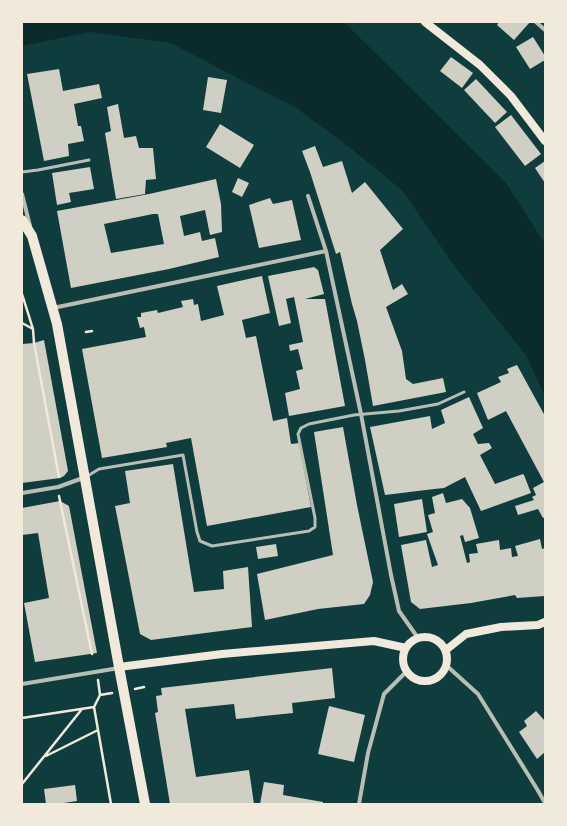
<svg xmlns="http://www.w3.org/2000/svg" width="567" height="826" font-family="'Fira Sans Condensed',sans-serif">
<rect width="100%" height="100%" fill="#0f3d3e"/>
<path fill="#0a2a2b" d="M22 22H342L348 26 506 183 545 244V397L526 355 455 267 402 190 349 147 295 107 249 84 171 43 90 32 22 46Z"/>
<path fill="#cfcfc3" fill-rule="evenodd" d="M499 22H530L514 40 497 25Z
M533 37 545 56V60L530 69 516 47Z
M451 57 473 73 462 88 440 71Z
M59 69 63 91 99 84 102 98 74 104 78 126H81L84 141 68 144 69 156 44 161 27 74Z
M208 77 227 80 221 113 203 110Z
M476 79 507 112 495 123 464 90Z
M118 104 124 138 136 136 139 148H153L156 179 146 180 145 194 116 199 105 133 111 131 107 107Z
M511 115 541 154 525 166 495 127Z
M220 124 254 145 240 168 206 147Z
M315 146 323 167 342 161 352 193 365 182 403 229 380 250 393 290 402 284 408 294 386 307 402 351 406 379 413 384 443 378 446 392 373 406 365 360 357 321 352 304 340 252 336 254 310 172 302 151Z
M545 161V183L535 168Z
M90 167 94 189 69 193 71 202 57 205 52 173Z
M238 178 249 183 242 197 232 192Z
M216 179 221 204 222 232 210 235 205 210 180 216 184 236 200 232 202 241 215 238 219 257 169 269 71 288 57 211 149 194ZM153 214H158L164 244 111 253 104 224Z
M270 198 273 204 292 200 301 240 259 248 249 205Z
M314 267 318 270 324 294 305 299H325L345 406 289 416 285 393 300 389 296 371 303 369 298 349 290 351 289 345 303 342 294 297 286 299 291 323 279 326 268 276Z
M262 276 270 313 242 320 246 338 256 336 273 421 287 418 291 444 299 443 311 507 207 526 191 438 166 443 167 447 102 458 82 349 146 337 144 327 140 328 137 317H141V313L157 310 158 313 183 307 181 301 193 299 194 305 198 304 201 321 224 315 217 286Z
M44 340 68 471 64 476 60 478 22 483V344L34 343Z
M517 365 545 416V517L543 518 538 509 518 515 515 506 534 500 532 497 536 495 533 488 544 482 506 411 488 420 477 393 501 382 498 377 509 373 507 369Z
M469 397 483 428 473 434 478 444 489 443 492 448 480 455 495 484 523 474 524 475 531 493 481 511 465 477 444 488 434 489 385 495 370 427 430 416 432 429 445 423 441 410Z
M343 427 357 505 373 582 370 595 364 604 318 609 265 620 257 574 333 555 314 432Z
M173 464 194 592 224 589 223 571 248 567 252 627 151 640 140 634 115 506 130 503 125 471Z
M443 493 446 503 462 499 470 508 479 538 465 542 463 535 460 536 467 563 470 562 469 554 478 553 476 544 499 540 500 550 511 548 512 557 518 556 515 546 540 539 542 549 545 548V596L517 598 515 595 471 603 420 609 411 602 401 545 426 540 432 567 438 565 427 534 433 532 428 515 435 513 432 497Z
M422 499 427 532 399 537 394 504Z
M60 501 69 506 97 653 35 662 24 603 49 598 38 533 22 535V508Z
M276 544 278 556 258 559 256 547Z
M332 668 335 698 292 703 293 713 236 719 234 704 185 709 196 777 249 770 254 804H170L155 713 158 712 156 696 162 695 161 688Z
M329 706 365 715 354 762 318 754Z
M536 711 545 721V752L537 759 519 732 527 726 524 721Z
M264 782 284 785 283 795 323 802V804H260Z
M75 785 77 801 57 804H46L44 789Z"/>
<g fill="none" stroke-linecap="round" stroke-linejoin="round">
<path stroke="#f1e9da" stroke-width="2.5" d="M22 294 33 329 34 343 59 477
M22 323 33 329
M86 332 92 331
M59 496 92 654
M98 680 100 695 94 707 111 804
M135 689 144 687
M100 695 112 693
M22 718 94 707
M46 756 98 730
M22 784 82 709"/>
<path stroke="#b8beb3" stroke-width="3" d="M22 172 38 170 89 160
M86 477 99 469 183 455 197 532 200 541 212 546 309 531 315 527V518L298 434 301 428 309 424 354 415 399 411 438 404 464 392"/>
<path stroke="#b8beb3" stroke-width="4" d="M536 22 545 30
M22 194 30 226
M308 196 326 251 361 414 391 575 399 611 418 638
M53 308 326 251
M22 493 58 487 83 478
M447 666 478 694 537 789 545 803
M22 684 119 668
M359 804 368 753 384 694 406 672"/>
<path stroke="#f1e9da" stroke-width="8" d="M425 22 480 65 511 96 545 141
M403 659a22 22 0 1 1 44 0a22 22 0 1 1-44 0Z
M446 650 466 634 501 627 538 625 545 622
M119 667 222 654 374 641 406 648"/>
<path stroke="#f1e9da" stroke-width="10" d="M22 220 32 236 57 324 119 667 145 804"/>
</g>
<rect width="567" height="826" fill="none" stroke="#f1e9da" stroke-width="46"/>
</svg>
